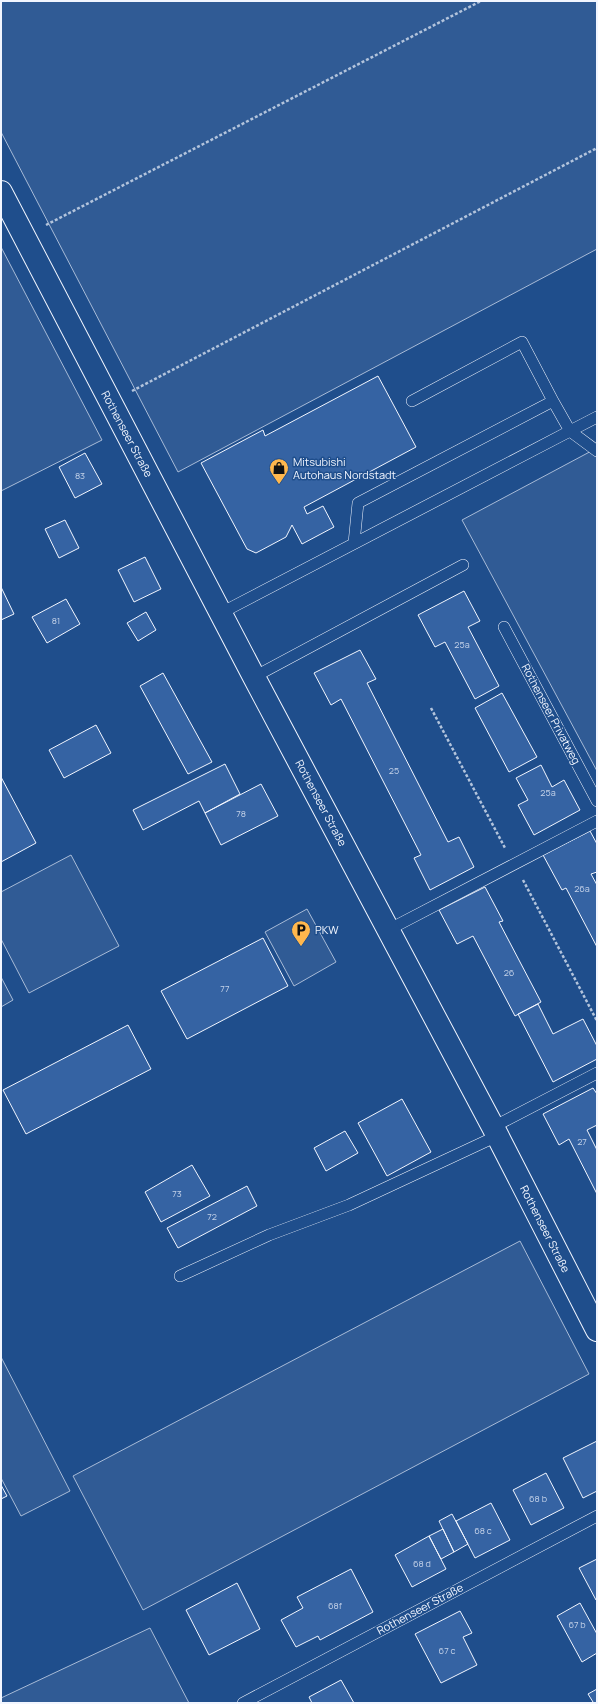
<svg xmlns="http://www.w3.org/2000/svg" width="598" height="1704" font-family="Manrope,sans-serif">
<rect width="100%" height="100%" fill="#1f4e8c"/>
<path fill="#305b95" stroke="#a8bbd7" d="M1 1H597V249L178 472 1 132Z
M1 247 102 440 1 491Z
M597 448V771L462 520Z
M71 855 119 946 29 993 1 939V892Z
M307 909 336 962 294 986 265 932Z
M1 977 13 1000 1 1007Z
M520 1241 589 1374 143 1610 73 1476Z
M1 1357 70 1491 21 1516 1 1478Z
M150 1628 189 1703H1V1698Z"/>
<path fill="#3563a3" stroke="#f2f6ff" d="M378 376 416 447 304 507 307 514 323 506 334 527 302 544 292 525 286 537 256 553 247 549 201 463 263 430 265 436Z
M85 453 102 484 75 498 59 467Z
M65 520 79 548 59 558 45 529Z
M145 557 161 589 134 602 118 570Z
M1 587 14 614 1 620Z
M464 591 480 621 468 627 499 686 475 699 445 642 435 647 418 615Z
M66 599 80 624 47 643 32 617Z
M146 612 156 630 138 641 127 623Z
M360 650 376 679 367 683 448 842 459 837 474 867 430 890 414 858 421 855 341 699 331 705 314 673Z
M163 673 212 762 188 774 140 686Z
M502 693 537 757 509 772 475 708Z
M96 725 111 753 64 778 49 750Z
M225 764 240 794 205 813 199 801 143 830 133 810Z
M541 765 552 787 564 780 580 810 534 835 518 805 528 800 516 778Z
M1 777 36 843 1 862Z
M261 784 278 816 221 845 205 813Z
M590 831 597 844V872L591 874 597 885V947L566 888 562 890 543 855Z
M485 887 503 921 499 922 541 1002 515 1016 473 936 457 944 439 910Z
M263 938 288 986 187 1039 161 991Z
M538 1004 553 1034 583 1019 597 1046V1059L553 1082 518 1014Z
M128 1025 151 1069 26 1134 3 1090Z
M593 1088 597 1094V1125L587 1130 597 1150V1194L569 1139 559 1145 543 1114Z
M402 1099 431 1152 387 1176 358 1123Z
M345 1131 358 1153 326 1171 314 1148Z
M192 1165 210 1196 161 1222 145 1192Z
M247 1186 257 1206 178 1248 167 1228Z
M597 1441V1491L583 1498 563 1458Z
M546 1473 564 1508 531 1525 513 1490Z
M1 1485 7 1496 1 1499Z
M491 1503 510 1540 475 1558 456 1521Z
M452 1514 468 1544 454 1552 439 1521Z
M443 1529 454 1552 441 1559 429 1536Z
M429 1536 446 1569 412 1587 395 1555Z
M597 1559V1600H596L579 1568Z
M351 1569 373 1612 320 1640 318 1636 296 1647 281 1620 303 1608 297 1597Z
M237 1583 260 1629 209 1655 186 1610Z
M580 1603 597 1634V1653L582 1662 557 1616Z
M460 1611 472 1633 463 1637 477 1665 441 1683 415 1634Z
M341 1680 354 1703H312L309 1697Z
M597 1689V1703H591L593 1702 588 1694Z"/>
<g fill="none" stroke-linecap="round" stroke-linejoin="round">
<g stroke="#f2f6ff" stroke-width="12">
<path id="lane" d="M412 401 522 342 553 401
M597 417 570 431 597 451
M221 613 570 431 553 401 358 503 354 543
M504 627 597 801
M254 677 463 565
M388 930 597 821
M493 1127 597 1073
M180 1276 269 1235 349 1205 497 1136
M243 1703 597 1516"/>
</g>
<g stroke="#f2f6ff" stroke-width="24">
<path id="secondary" d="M1 192 254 677 493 1127 597 1330"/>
</g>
<path stroke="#b3c4dc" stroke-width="2.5" stroke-dasharray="3 2" stroke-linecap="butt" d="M46 225 481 1
M132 391 597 148
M431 708 505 848
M523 880 597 1021"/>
<use href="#lane" stroke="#1f4e8c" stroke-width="11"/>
<use href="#secondary" stroke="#1f4e8c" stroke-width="22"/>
</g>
<defs>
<g id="shop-pin" transform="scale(1)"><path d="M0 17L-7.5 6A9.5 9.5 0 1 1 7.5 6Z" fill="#ffb74d" stroke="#1f4e8c"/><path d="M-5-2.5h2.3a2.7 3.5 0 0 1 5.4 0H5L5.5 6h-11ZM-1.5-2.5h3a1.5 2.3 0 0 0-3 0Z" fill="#111"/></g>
<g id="parking-pin" transform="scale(1)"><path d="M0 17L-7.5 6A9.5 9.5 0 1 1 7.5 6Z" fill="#ffb74d" stroke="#1f4e8c"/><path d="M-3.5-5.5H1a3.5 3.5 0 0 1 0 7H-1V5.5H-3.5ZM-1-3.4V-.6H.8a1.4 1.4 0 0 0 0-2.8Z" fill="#111"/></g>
</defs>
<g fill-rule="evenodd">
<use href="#shop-pin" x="279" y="468"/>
<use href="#parking-pin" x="301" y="930"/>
</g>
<g text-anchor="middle" stroke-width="3" stroke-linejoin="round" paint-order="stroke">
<g font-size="9" fill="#c3d1e8">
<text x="80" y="479">83</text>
<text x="56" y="624">81</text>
<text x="462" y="648">25a</text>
<text x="394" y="774">25</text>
<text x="548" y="796">25a</text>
<text x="241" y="817">78</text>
<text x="582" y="892">26a</text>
<text x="509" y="976">26</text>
<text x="225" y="992">77</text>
<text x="582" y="1145">27</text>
<text x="177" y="1197">73</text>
<text x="212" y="1220">72</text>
<text x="538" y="1502">68 b</text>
<text x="483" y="1534">68 c</text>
<text x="422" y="1567">68 d</text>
<text x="335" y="1609">68f</text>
<text x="577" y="1628">67 b</text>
<text x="447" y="1654">67 c</text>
</g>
<g font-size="11" fill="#f2f6ff" stroke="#1f4e8c">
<text transform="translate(127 434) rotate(62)" y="4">Rothenseer Straße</text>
<text transform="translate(551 714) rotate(62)" y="4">Rothenseer Privatweg</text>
<text transform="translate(321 803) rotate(62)" y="4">Rothenseer Straße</text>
<text transform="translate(545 1229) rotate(63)" y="4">Rothenseer Straße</text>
<text transform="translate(420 1609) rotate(-28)" y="4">Rothenseer Straße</text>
</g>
<g font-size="11" fill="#f2f6ff" stroke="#1f4e8c" text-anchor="start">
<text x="293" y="466">Mitsubishi<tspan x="293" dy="13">Autohaus Nordstadt</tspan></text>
<text x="315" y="934">PKW</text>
</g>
</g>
<rect width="598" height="1704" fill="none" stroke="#f2f6ff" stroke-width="4"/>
</svg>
